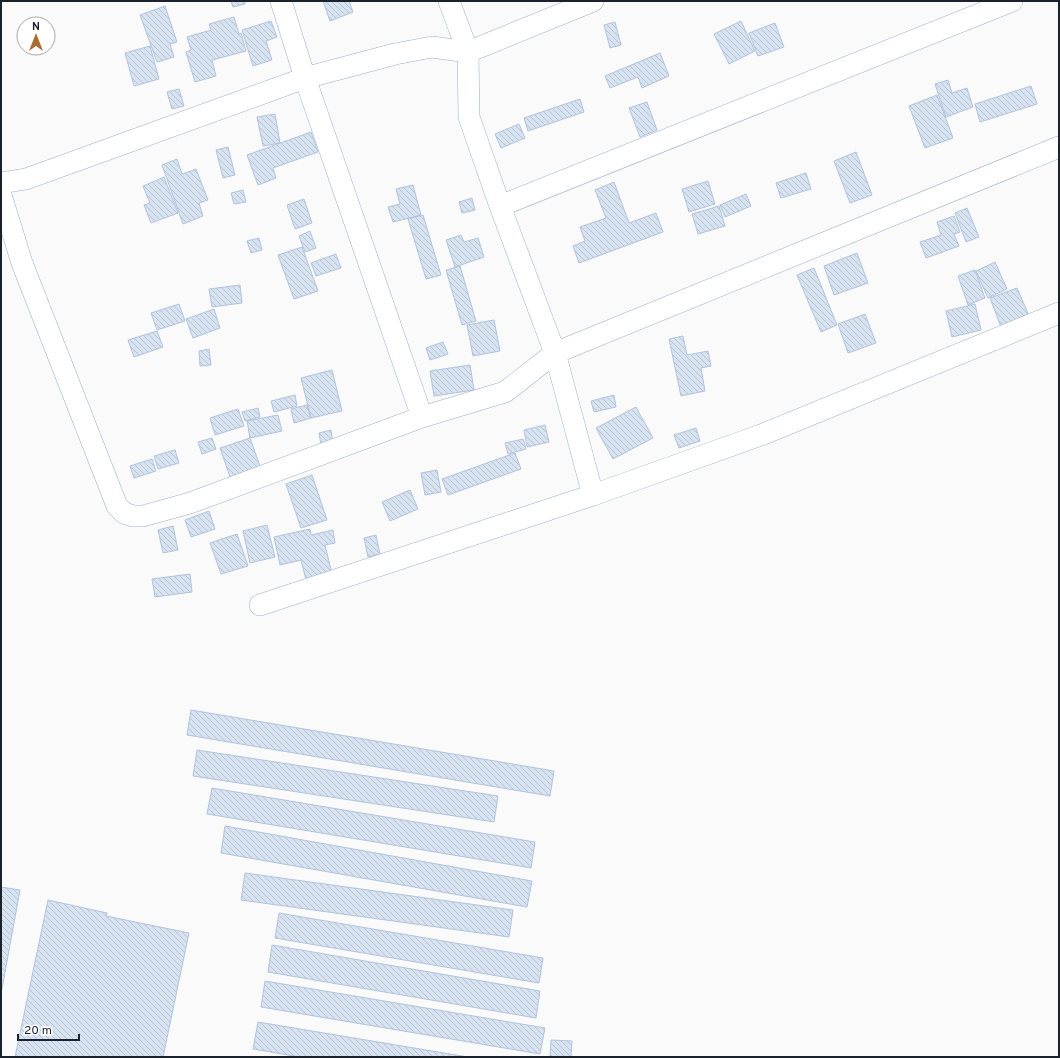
<svg xmlns="http://www.w3.org/2000/svg" width="1060" height="1058" font-family="Overpass,sans-serif">
<defs>
<pattern id="building-back-hatch" width="6" height="6" patternUnits="userSpaceOnUse"><rect width="6" height="6" fill="#d8e3f2"/><path d="M-1 5l2 2M0 0l6 6M5-1l2 2" fill="none" stroke="#b9c2d0"/></pattern>
</defs>
<rect width="100%" height="100%" fill="#fafafa"/>
<path fill="url(#building-back-hatch)" stroke="#b1c3dc" d="M231 1H244L245 4 233 7Z
M323 1H349L353 12 330 21Z
M165 6 177 42 170 44 174 57 157 62 140 15Z
M234 17 239 34 241 33 246 51 212 60 216 76 195 82 186 52 191 50 187 37 211 30 209 24Z
M271 21 277 37 266 41 272 60 253 66 242 30Z
M741 21 755 51 729 64 714 34Z
M615 22 621 45 610 48 604 25Z
M775 23 784 47 758 56 749 33Z
M150 46 159 79 134 86 125 53Z
M660 53 669 76 642 88 638 77 610 88 605 76Z
M948 80 952 93 967 88 973 107 946 117 935 84Z
M1031 86 1037 104 980 122 975 104Z
M179 89 184 106 172 109 167 92Z
M937 95 953 138 925 148 909 106Z
M580 99 584 112 528 131 524 118Z
M647 102 657 130 640 137 629 108Z
M275 114 280 143 263 146 257 117Z
M519 124 525 138 501 148 495 134Z
M311 132 318 152 273 168 276 178 258 185 247 155Z
M228 147 235 175 223 178 216 150Z
M856 152 872 195 850 203 834 161Z
M177 159 182 174 196 169 208 200 199 203 203 216 183 224 162 165Z
M806 173 811 189 781 198 776 183Z
M164 177 178 213 151 223 144 205 150 203 143 186Z
M708 181 715 204 689 212 682 189Z
M614 182 629 223 656 213 663 232 579 263 573 246 585 241 580 227 606 218 595 190Z
M413 185 421 215 393 222 388 207 400 204 396 189Z
M243 190 246 202 234 204 231 193Z
M746 194 751 206 725 217 720 205Z
M472 198 475 210 462 213 459 202Z
M304 199 312 223 295 229 287 205Z
M719 206 725 226 698 234 692 214Z
M967 208 979 237 966 242 955 213Z
M423 215 441 275 426 279 408 219Z
M954 216 960 232 954 234 959 246 926 258 920 242 941 235 937 222Z
M310 231 316 248 305 252 299 236Z
M461 235 464 242 478 238 484 257 455 267 446 240Z
M259 238 262 250 251 253 247 241Z
M302 247 318 291 294 299 278 255Z
M857 253 868 283 834 295 824 266Z
M336 254 341 268 316 276 311 263Z
M995 262 1007 289 988 298 976 271Z
M460 266 476 321 462 325 446 270Z
M814 268 837 325 821 332 797 275Z
M975 270 985 298 968 305 958 276Z
M240 285 242 303 212 307 209 289Z
M1017 288 1029 316 1001 327 990 298Z
M179 304 185 321 157 330 151 313Z
M975 304 981 330 952 337 946 311Z
M214 309 220 328 193 338 186 319Z
M865 314 876 343 848 353 838 324Z
M494 320 500 351 473 356 467 325Z
M157 331 163 347 134 357 128 340Z
M683 336 687 355 708 351 711 366 701 368 705 391 681 396 669 339Z
M443 342 448 354 430 360 426 348Z
M209 349 211 365 200 366 199 351Z
M470 365 474 390 434 396 430 371Z
M332 370 342 411 311 418 301 378Z
M295 395 297 406 274 412 271 401Z
M614 395 616 407 594 412 591 401Z
M307 405 311 418 294 423 291 409Z
M636 407 653 438 613 459 596 428Z
M258 408 260 417 245 421 242 412Z
M238 409 244 426 215 435 210 418Z
M278 415 282 431 250 438 247 421Z
M545 425 549 442 527 447 524 430Z
M696 428 700 441 679 448 674 435Z
M331 430 333 443 321 445 319 433Z
M212 438 216 449 202 454 198 442Z
M250 438 260 466 230 477 220 448Z
M523 439 526 449 508 454 505 443Z
M175 450 179 463 158 469 154 456Z
M515 453 521 469 448 495 442 479Z
M152 459 156 471 134 478 130 466Z
M437 470 441 492 425 495 421 473Z
M312 475 327 520 301 528 286 484Z
M410 490 418 509 390 521 382 502Z
M209 511 215 529 191 537 185 520Z
M267 525 275 557 250 563 243 531Z
M173 526 178 550 163 553 158 530Z
M310 529 311 535 333 530 335 543 325 545 332 574 306 580 301 560 280 565 274 537Z
M237 534 248 566 221 574 210 543Z
M376 535 380 554 368 557 364 538Z
M190 574 192 592 155 597 152 579Z
M191 710 554 771 550 796 187 735Z
M197 750 498 796 494 822 193 776Z
M212 788 535 842 531 868 207 814Z
M225 826 532 881 527 907 221 853Z
M245 873 513 910 509 937 241 900Z
M1 887 20 890 1 994Z
M48 900 107 913 106 916 189 933 163 1057H15Z
M279 913 543 958 539 983 275 938Z
M272 945 540 991 536 1018 268 972Z
M265 981 545 1028 540 1054 261 1007Z
M258 1022 468 1057H300L253 1049Z
M551 1040 572 1041 571 1057H550Z"/>
<g fill="none" stroke-linecap="round" stroke-linejoin="round">
<g stroke="#9dafc7" stroke-width="22">
<path id="street" d="M281 1 305 78 422 417 505 392 555 353 1059 147
M593 1 468 52 469 117 500 206 555 353 593 495
M1 183 26 179 305 78 395 54 432 47 468 52 449 1
M1 195 22 263 117 506 124 513 133 516H143L190 503 422 417
M500 206 1012 1
M260 605 593 495 761 435 1059 313"/>
</g>
<use href="#street" stroke="#fff" stroke-width="21"/>
</g>
<rect width="1060" height="1058" fill="none" stroke="#1b222b" stroke-width="4"/>
<g transform="translate(36 36)"><circle r="19" fill="#ffffff" stroke="#a4a7aa"/>
<path d="M0-3L7 15L0 10L-7 15Z" fill="#a96d30"/>
<text y="-6" font-size="11" font-weight="bold" text-anchor="middle" fill="#1b222b">N</text>
</g>
<path d="M18 1034v6h61v-6" fill="none" stroke="#1b222b" stroke-width="2"/>
<text x="24" y="1034" font-size="12" fill="#1b222b" stroke="#ffffff" stroke-width="3" paint-order="stroke">20 m</text>
</svg>
